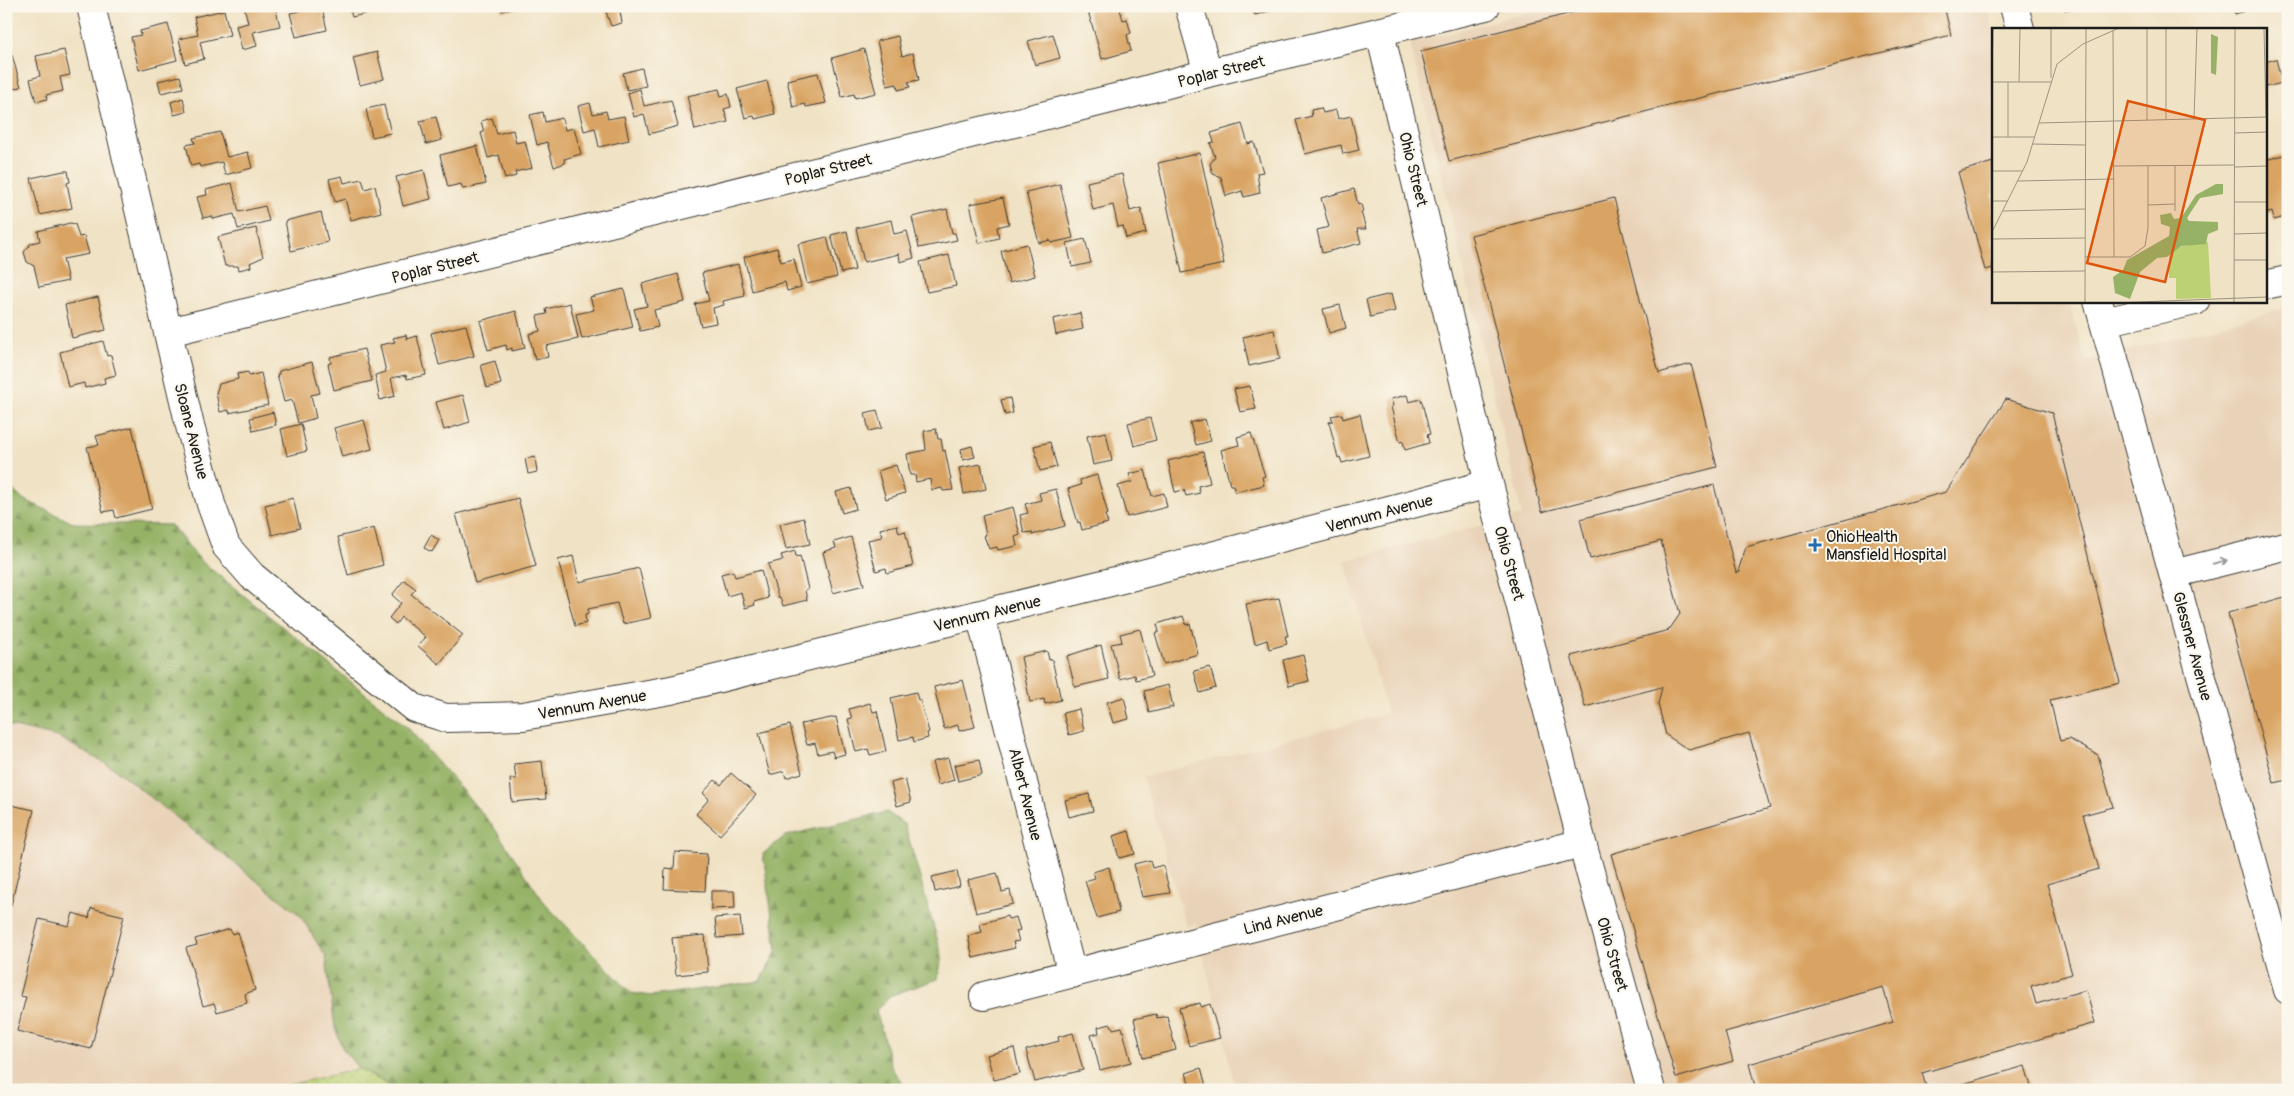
<svg xmlns="http://www.w3.org/2000/svg" width="2294" height="1096" font-family="Pangolin,sans-serif">
<defs>
<pattern id="grass-dots" width="8" height="8" patternUnits="userSpaceOnUse" patternTransform="scale(1.25)"><rect width="8" height="8" fill="#bcd074"/><path d="M2 2h.1M6 6h.1" fill="none" stroke="#a1b264" stroke-width="1.8" stroke-linecap="round"/></pattern>
<pattern id="forest-firs" width="22" height="20" patternUnits="userSpaceOnUse" patternTransform="scale(1.25)"><rect width="22" height="20" fill="#95b266"/><path d="M5 1l3.5 6h-7zM16 11l3.5 6h-7z" fill="#799053"/></pattern>
</defs>
<rect width="100%" height="100%" fill="#fbf7ec"/>
<filter id="ink" filterUnits="userSpaceOnUse"><feTurbulence type="fractalNoise" baseFrequency=".02" numOctaves="2"/><feDisplacementMap in="SourceGraphic" scale="10" xChannelSelector="R" yChannelSelector="G"/><feConvolveMatrix kernelMatrix="1 2 1 2 8 2 1 2 1" color-interpolation-filters="sRGB"/></filter>
<filter id="wash" filterUnits="userSpaceOnUse"><feTurbulence type="fractalNoise" baseFrequency=".0096" numOctaves="4" result="noise"/><feDisplacementMap in="SourceGraphic" scale="20" xChannelSelector="R" yChannelSelector="G"/><feGaussianBlur stdDeviation="1.12" result="paint"/><feColorMatrix in="noise" values="0 0 0 0 0 0 0 0 0 0 0 0 0 0 0 0 0 1.4 0 .05"/><feComposite in="paint" operator="in"/></filter>
<g filter="url(#wash)">
<rect width="100%" height="100%" fill="#f0e2c4"/>
<path fill="#e9d3b8" d="M1553 6H1987L1993 29V301H2069L2086 362 2288 307V1090H1236L1196 924 1186 926 1143 777 1387 714 1345 561 1522 515 1410 43Z
M6 725 58 737 115 769 300 915 326 957 335 1028 343 1049 359 1069 267 1090H6Z"/>
<path fill="url(#grass-dots)" stroke="#6c7648" d="M359 1069 398 1090H267Z"/>
<path fill="url(#forest-firs)" stroke="#586741" d="M6 483 21 498 73 523 171 525 201 561 408 728 493 826 546 905 631 993 651 996 761 981 777 950 763 854 785 836 887 812 905 825 942 956 938 979 892 995 876 1010 892 1069 908 1090H398L359 1069 343 1049 335 1028 326 957 300 915 115 769 58 737 6 725Z"/>
<g id="blocks">
<path fill="#d9a463" d="M244 6H275L280 26 253 32 257 46 242 50 236 26 248 23Z
M299 6H330L331 10 323 12 327 30 296 37 290 13 300 11Z
M349 6H388L389 8 352 17Z
M396 6H408L409 9 397 12Z
M500 6H516L517 8 502 11Z
M604 6H619L622 23 611 26Z
M1094 6H1119L1123 20 1127 19 1131 33 1127 35 1131 51 1102 59 1088 11 1095 9Z
M1252 6H1284V7L1255 15Z
M1599 6H1944L1951 35 1449 161 1421 51Z
M2064 6H2077V7L2065 10Z
M2233 6H2259V7L2235 14Z
M224 10 230 35 200 42 204 59 185 64 179 39 198 35 194 17Z
M168 24 177 60 139 70 131 37 141 35 140 31Z
M1053 34 1060 58 1035 65 1028 41Z
M898 36 902 56 913 53 919 80 908 82 910 87 898 90 897 84 887 86 877 41Z
M864 49 876 93 855 98 854 94 842 97 832 58Z
M64 50 70 75 60 77 63 91 46 95 47 99 36 102 30 79 40 76 36 56Z
M377 52 384 79 360 85 353 58Z
M12 55 21 87 8 90 12 107 6 108V57Z
M2276 59 2282 83 2266 87 2265 62Z
M642 68 646 86 627 90 623 73Z
M818 73 826 103 806 107 805 104 793 107 787 80Z
M180 76 183 88 161 93 158 81Z
M767 81 775 114 755 119 754 116 745 118 737 89Z
M640 89 644 106 671 100 678 126 649 134 644 114 634 117 628 93Z
M719 89 721 96 728 94 731 107 724 109 728 122 695 130 687 96Z
M183 98 186 112 174 115 171 102Z
M590 103 593 114 606 111 608 119 624 116 629 140 599 147 595 128 584 131 578 106Z
M384 105 391 133 372 137 366 109Z
M1321 108 1323 113 1336 110 1338 119 1351 116 1359 150 1343 154 1341 145 1305 154 1296 120 1312 116 1311 110Z
M543 112 545 122 562 118 565 130 574 128 581 154 564 159 565 163 554 167 547 142 537 145 530 115Z
M436 117 442 140 426 144 420 121Z
M492 118 497 134 513 130 516 143 525 141 532 168 515 172 516 176 505 179 499 155 488 158 481 133 484 132 481 121Z
M1242 124 1248 144 1254 142 1263 172 1257 173 1260 193 1244 197 1242 191 1226 196 1221 177 1213 174 1210 164 1215 157 1210 143 1214 142 1211 133Z
M220 132 227 157 248 152 252 168 225 175 222 162 200 167 199 164 191 166 186 145 195 143 193 138Z
M477 146 486 184 463 189 461 184 448 187 440 155Z
M1200 153 1224 264 1182 273 1158 163Z
M2288 154V216L2274 220 2272 212 2265 214V160Z
M1993 162V268L1985 270 1958 172Z
M424 170 431 199 403 206 396 177Z
M64 171H68L70 182 67 183 72 208 40 215 31 178Z
M9 173 13 188 6 190V174Z
M1122 174 1130 211 1141 208 1146 233 1126 238 1123 226 1118 227 1113 205 1093 210 1087 182Z
M342 176 344 183 362 179 365 189 375 186 381 212 351 220 345 199 335 202 329 179Z
M232 183 239 212 265 206 269 221 238 229 234 214 213 219 212 216 203 218 197 197 207 195 206 190Z
M1060 184 1073 238 1051 243 1050 240 1039 243 1026 192Z
M1354 189 1358 205 1361 204 1363 212H1361L1366 229H1357L1361 243 1322 253 1317 230 1329 227 1321 198Z
M1003 198 1009 224 997 227 999 238 979 243 970 204Z
M1614 198 1659 373 1691 364 1717 467 1542 512 1471 235Z
M947 209 952 233H955L957 240 919 248 912 217Z
M321 212 328 242 291 251 285 221Z
M891 220 894 234 907 231 914 258 900 262 899 254 864 262 856 228Z
M70 223 75 224 79 237 84 236 89 254 63 259 68 281 39 287 34 266 27 262 24 252 31 243 40 241 38 231Z
M256 228 263 257 250 263 251 267 239 270 238 266H225L218 237Z
M847 231 855 270 841 273 831 235Z
M827 237 837 277 807 284 798 244Z
M1085 239 1091 263 1072 267 1067 243Z
M1027 244 1035 276 1009 283 1001 251Z
M777 248 781 262 794 259 801 287 787 291 785 282 752 291 744 257Z
M949 255 956 286 927 292 920 262Z
M738 264 745 296 723 301 724 305 713 308 716 323 701 326 695 304 709 301 702 273Z
M678 274 685 302 654 310 658 327 640 331 634 309 647 306 642 284Z
M624 289 633 327 582 339 576 314 594 310 590 297Z
M1391 294 1395 311 1370 317 1366 300Z
M98 297 106 330 72 338 65 305Z
M570 303 578 339 546 346 548 357 535 360 529 334 540 331 537 316 547 314 546 309Z
M1340 305 1346 328 1329 333 1323 309Z
M516 311 525 348 512 351V348L507 350 506 345 488 350 480 321Z
M1080 313 1083 329 1056 335 1053 319Z
M466 325 474 356 439 365 431 333Z
M1274 330 1280 359 1249 366 1243 337Z
M406 335 407 339 417 336 426 375 407 379 406 375 391 378 395 396 380 400 375 375 386 372 380 345 395 342 393 338Z
M103 341 107 356 111 355 116 375 104 378 105 383 85 388 84 383 68 387 60 352Z
M364 349 372 381 334 390 328 364 331 363 330 357Z
M495 361 501 384 487 388 481 365Z
M312 362 320 393 311 395 316 418 298 423 292 400 284 402 277 374H279V371Z
M248 372 249 376 261 373 268 405 229 413V410L220 412 216 393 219 384 238 379 237 374Z
M1250 386 1256 409 1240 412 1234 389Z
M463 395 470 422 444 430 436 402Z
M1407 395 1409 402 1421 399 1430 434 1427 435 1429 443 1405 450 1403 441 1400 442 1391 407 1393 406 1391 399Z
M1010 398 1013 413 1005 415 1001 400Z
M2006 399 2052 413 2120 683 2050 700 2060 741 2069 739 2098 755 2113 807 2083 815 2099 869 2047 884 2072 974 2031 986 2036 1004 2086 990 2095 1023 1922 1073 1927 1090H1756L1749 1064 1893 1022 1883 987 1725 1032 1733 1061 1676 1078 1611 854 1770 808 1749 733 1689 750 1666 735 1658 704 1662 687 1585 707 1571 656 1669 630 1680 614 1661 541 1590 559 1580 519 1714 485 1736 573 1740 572 1739 568 1746 547 1946 492Z
M877 410 882 428 869 431 865 413Z
M273 412 276 425 253 431 250 418Z
M1342 414 1343 419 1360 414 1369 456 1342 463 1340 457 1338 458 1329 422 1333 421 1331 416Z
M1150 418 1156 440 1134 446 1128 423Z
M1205 419 1211 441 1196 445 1190 423Z
M364 420 372 449 342 457 334 428Z
M301 424 307 451 287 456 281 429Z
M132 427 152 509 116 518 114 510 103 512 87 447 99 445 96 436Z
M936 429 938 439H941L943 451 945 450 953 490 943 491 942 488 932 490 930 479 916 482 915 475H910L907 454 926 450 924 431Z
M1106 432 1112 461 1093 465 1087 436Z
M1251 433 1265 476 1262 477 1264 485 1235 492 1233 485H1230L1221 450 1239 445 1237 437Z
M1050 442 1057 467 1040 471 1034 446Z
M972 446 975 457 963 460 961 449Z
M1203 452 1210 483 1198 486 1200 493 1186 496 1184 490 1175 492 1168 461Z
M535 457 537 472 528 474 525 459Z
M981 464 986 489 964 494 959 468Z
M896 465 905 493 886 499 878 471Z
M1145 470 1152 496 1164 493 1167 507 1127 517 1118 486 1132 482 1129 474Z
M1097 475 1108 514 1105 515 1108 523 1082 530 1080 522 1078 523 1068 489 1081 485 1080 480Z
M851 488 856 509 842 513 836 492Z
M1056 489 1065 526 1032 535V532L1024 533 1020 515 1028 513 1025 504 1041 500 1039 493Z
M293 498 300 528 272 535 265 505Z
M518 498 536 566 475 583 456 514Z
M1013 507 1020 535 1015 537 1017 546 998 550 997 547 989 549 984 536 986 535 982 515Z
M804 518 810 544 786 549 780 524Z
M897 525 899 533 905 531 913 566 887 573 886 568 876 571 868 540 882 537 880 529Z
M374 528 383 565 348 575 338 537Z
M431 535 439 540 432 552 424 548Z
M851 537 864 585 833 593 823 552 836 548 834 542Z
M795 551 796 557 800 556 808 589 805 590 807 600 783 606 780 597H778L768 564 783 560 781 555Z
M573 556 579 582 639 568 651 618 623 624 617 603 588 609V614L585 615 586 623 575 626 558 560Z
M761 570 768 598 754 602 755 605 745 608 741 592 727 596 721 574 733 571 735 577Z
M404 580 416 589 411 594 463 635 439 664 418 646 426 637 401 617 396 624 389 618 401 603 392 595Z
M2288 596V780L2274 783 2228 613Z
M1279 598 1288 636H1285L1287 644 1269 649 1267 640 1255 644 1246 604Z
M1183 616 1186 625 1190 624 1198 654 1164 664 1155 633 1159 632 1157 624Z
M1140 629 1152 676 1136 680 1135 675 1120 679 1111 644 1122 642 1120 634Z
M1101 645 1109 679 1075 687 1067 656Z
M1047 651 1049 660 1052 659 1061 700 1045 704 1044 699 1030 702 1021 657Z
M1303 655 1309 681 1289 686 1283 660Z
M1210 667 1216 688 1200 693 1194 671Z
M963 680 975 727 959 731 958 725 944 729 934 687Z
M1168 685 1173 707 1149 713 1144 691Z
M916 692 918 700H920L929 732 927 733 928 738 914 742 913 737 899 740 891 698Z
M1124 697 1129 719 1113 723 1107 702Z
M870 703 873 712 877 711 886 751 870 755 868 749 856 752 848 719 852 718 849 709Z
M1079 709 1084 731 1069 735 1063 713Z
M836 717 845 754 834 757 832 751 818 754 815 743 807 745 801 724Z
M790 725 802 773 786 778 784 771 770 775 759 733Z
M948 758 954 780 938 785 932 762Z
M979 760 982 775 958 781 954 765Z
M542 761 546 799 512 802 510 779H516L514 764Z
M731 773 756 795 720 835 696 814 709 799 703 793 715 780 721 785Z
M905 779 911 802 897 806 891 783Z
M1089 794 1093 811 1069 817 1065 800Z
M6 804 34 810 11 905 6 904Z
M1129 831 1135 854 1119 858 1113 836Z
M675 852 707 854 705 891 664 889 665 868 674 869Z
M1150 860 1152 868 1163 865 1170 893 1142 897 1134 864Z
M1109 867 1119 912 1097 918 1085 881 1095 878 1093 872Z
M957 871 960 886 935 892 932 877Z
M997 873 1002 892 1010 890 1013 904 976 913 968 880Z
M711 891H734L735 908 711 909Z
M91 908 124 916 91 1049 17 1031 26 997 20 996 39 919 69 926 73 913 89 918Z
M740 916 742 936 717 938 715 918Z
M1007 916 1008 919 1016 917 1020 930 1016 931 1019 941 1013 942 1015 948 973 958 968 936 982 932 980 924Z
M230 929 232 934 238 932 255 990 245 994 247 1003 217 1012 214 1003 203 1006 186 948 197 945 195 939Z
M705 935 708 972 676 975 672 938Z
M1200 1003 1201 1007 1210 1004 1220 1038 1189 1046 1179 1008Z
M1156 1014 1157 1018 1167 1016 1176 1050 1143 1058 1134 1019Z
M1111 1024 1113 1029 1122 1027 1131 1062 1100 1070 1091 1035 1099 1033 1098 1027Z
M1073 1033 1083 1070 1035 1082 1026 1050 1059 1041 1058 1037Z
M1014 1048 1020 1074 994 1080 987 1055Z
M2025 1066 2032 1090H1946V1089Z
M1201 1068 1207 1090H1191L1186 1073Z"/>
</g>
</g>
<g filter="url(#ink)">
<use href="#blocks" fill-opacity="0" stroke="#3c3a35" stroke-width="1"/>
<g fill="none" stroke-linecap="round" stroke-linejoin="round">
<g stroke="#3c3a35" stroke-width="30">
<path id="minor" d="M91 6 190 426 211 504 226 546 252 576 414 708 446 718 523 716 671 690 1111 582 1489 484
M1189 6 1208 73
M1380 33 1489 484 1582 843 1651 1090
M2265 285 2288 280
M2104 322 2195 301
M169 332 1123 96 1208 73 1486 6
M2173 574 2288 545
M980 614 1072 974
M984 996 1582 843"/>
</g>
<g stroke="#3c3a35" stroke-width="30">
<path id="tertiary" d="M2014 6 2020 29
M2098 301 2288 990"/>
</g>
<use href="#minor" stroke="#fff" stroke-width="28"/>
<use href="#tertiary" stroke="#fff" stroke-width="28"/>
</g>
<defs><path id="oneway-shaft" d="M-6 0H5M1.5-3L5.5 0L1.5 3" fill="none" stroke-width="1.6" stroke-linecap="round" stroke-linejoin="round" transform="scale(1.25)"/></defs>
<use stroke="#999" href="#oneway-shaft" transform="translate(2220 562) rotate(-14)"/>
</g>
<path fill="#1f6fb2" stroke="#fbf7ec" stroke-width="2" d="M1812.5 537.5h5v5h5v5h-5v5h-5v-5h-5v-5h5z"/>
<g text-anchor="middle" stroke-width="4" stroke-linejoin="round" paint-order="stroke">
<g font-size="16" fill="#1c1c1c" stroke="#fbf7ec">
<text transform="translate(1221 71) rotate(-14)" y="6">Poplar Street</text>
<text transform="translate(828 169) rotate(-14)" y="6">Poplar Street</text>
<text transform="translate(1414 169) rotate(76)" y="6">Ohio Street</text>
<text transform="translate(435 267) rotate(-14)" y="6">Poplar Street</text>
<text transform="translate(192 431) rotate(76)" y="6">Sloane Avenue</text>
<text transform="translate(1379 513) rotate(-15)" y="6">Vennum Avenue</text>
<text transform="translate(1510 563) rotate(75)" y="6">Ohio Street</text>
<text transform="translate(987 613) rotate(-14)" y="6">Vennum Avenue</text>
<text transform="translate(2193 646) rotate(75)" y="6">Glessner Avenue</text>
<text transform="translate(592 704) rotate(-10)" y="6">Vennum Avenue</text>
<text transform="translate(1026 794) rotate(76)" y="6">Albert Avenue</text>
<text transform="translate(1283 919) rotate(-14)" y="6">Lind Avenue</text>
<text transform="translate(1613 954) rotate(74)" y="6">Ohio Street</text>
</g>
<g font-size="16" fill="#1c1c1c" stroke="#fbf7ec" text-anchor="start">
<text x="1826" y="542">OhioHealth<tspan x="1826" dy="18">Mansfield Hospital</tspan></text>
</g>
</g>
<g transform="translate(1992 28)">
<rect width="275" height="275" fill="#f0e2c4"/>
<path d="M216 214 219 270 184 271V250H177V228L186 219Z" fill="#bcd074"/>
<path d="M219 6 226 9 224 47 219 45ZM224 156H231V166L208 170 195 190 197 193 226 194V202L216 206 214 216 189 218 175 229 165 230 148 244 138 271 123 265 121 249 131 242 135 232 177 208 178 199 169 196 168 187 179 185 182 191 189 190 204 167Z" fill="#95b266"/>
<path fill="none" stroke="#9b9381" stroke-width="1" d="M174 0V91M272 0 274 89M121 3 122 229M0 50 1 0M59 50V0M0 54H59M27 54 28 0M202 91 205 0M155 92V0M47 95 275 89M243 105 275 104M0 109H42M16 109V54M40 116 93 117M122 138 242 137M183 138V183M242 139 275 138M0 143H31M26 153 122 151M0 173H16M242 174H275M156 177 183 176M11 183 93 181M0 204 35 134 65 36 91 16 127 0M242 206 275 205M0 211 93 210M93 229H138L153 218 156 200V138M242 232H275M0 244 93 243M93 275 94 0M121 275 275 269M242 275 243 0"/>
<path fill="#de560d" fill-opacity="0.15" stroke="#de560d" stroke-width="2.5" d="M136 73 213 92 173 254 95 235Z"/>
<rect width="275" height="275" fill="none" stroke="#1c1c1c" stroke-width="2.5"/>
</g>
<rect width="2294" height="1096" fill="none" stroke="#fbf7ec" stroke-width="25"/>
</svg>
